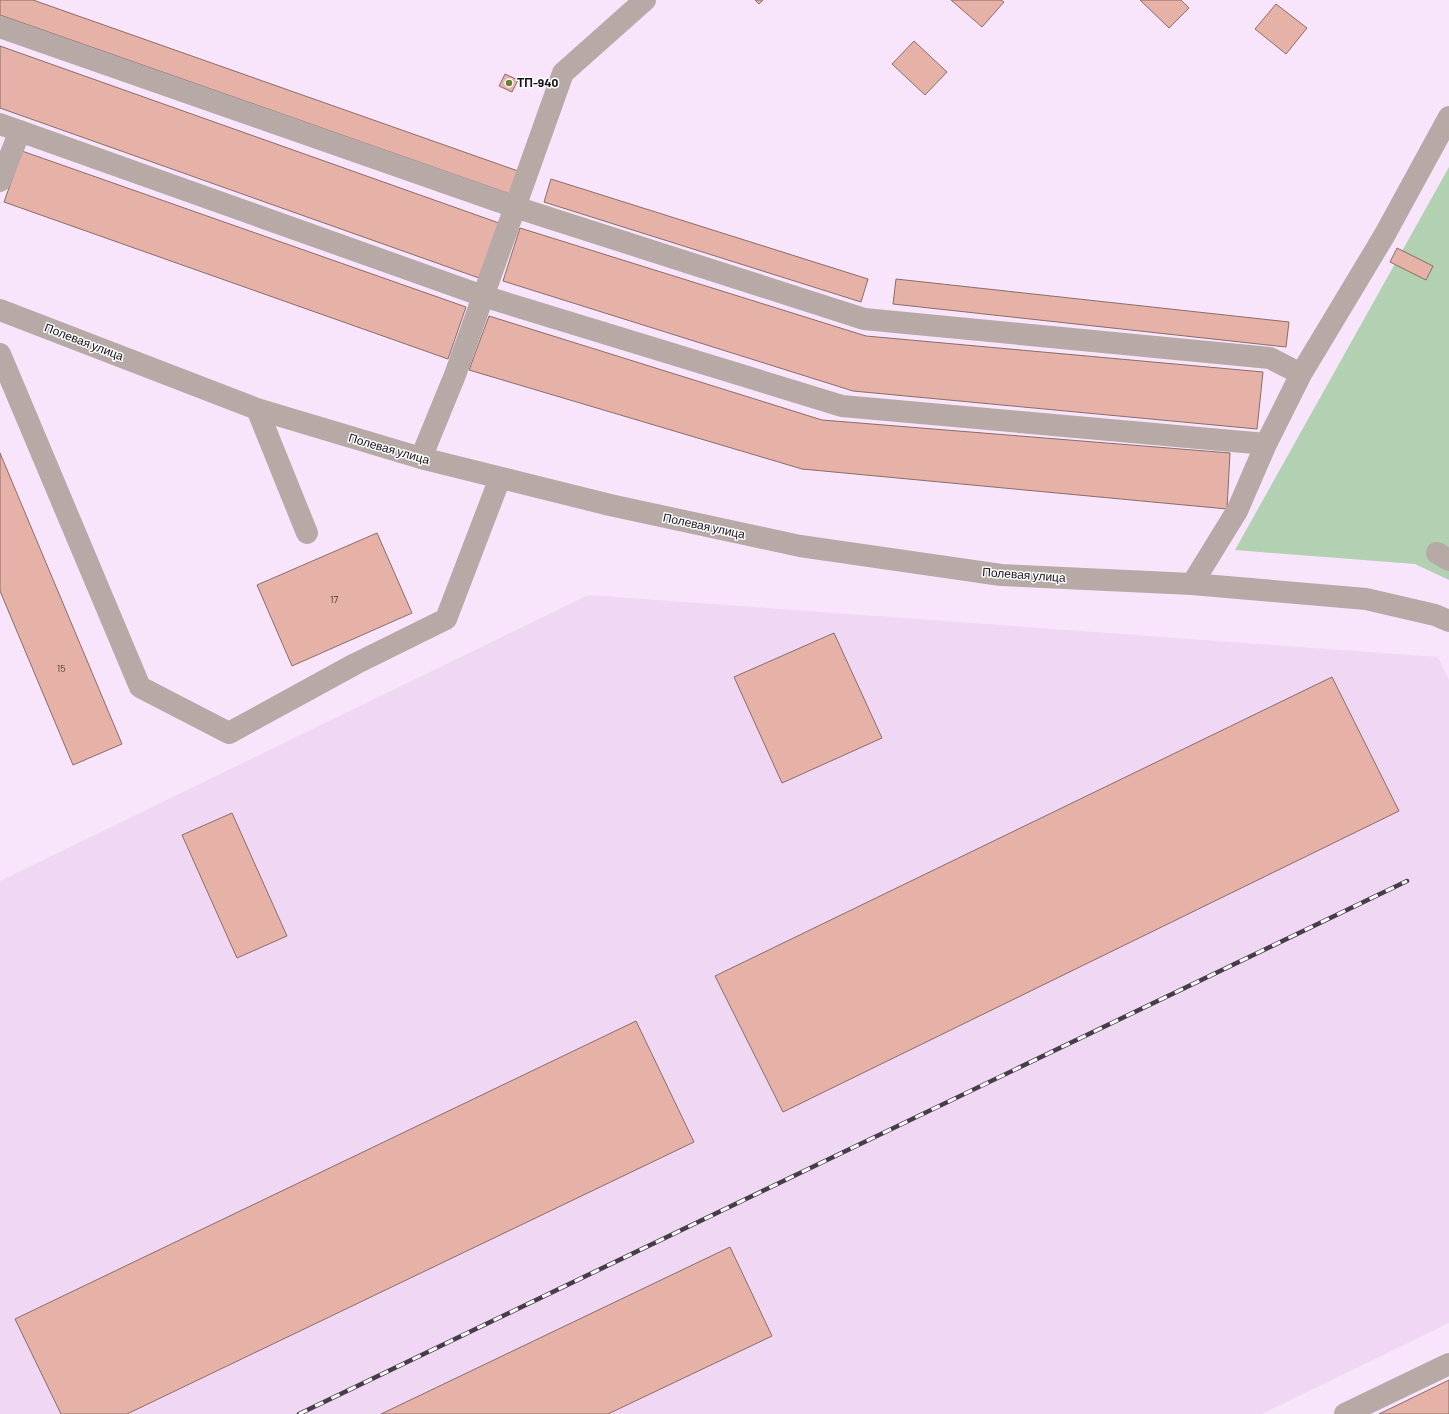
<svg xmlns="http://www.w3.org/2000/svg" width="1449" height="1414" font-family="Barlow,sans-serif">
<rect width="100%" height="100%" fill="#f8e5fb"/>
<path fill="#f0d8f4" d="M588 595 1438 657 1449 680V1323L1262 1414H0V881Z"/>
<path fill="#b1d1b2" d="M1449 167V580L1415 564 1235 550Z"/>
<path fill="#e6b1a7" stroke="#886d68" d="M0 0H33L518 171 510 194 0 15Z
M755 0H763L759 4Z
M951 0H1001L1004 2 982 27Z
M1140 0H1181L1189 8 1169 28Z
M1276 4 1307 28 1286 54 1255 29Z
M914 41 947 72 925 95 892 64Z
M0 46 499 223 479 278 0 108Z
M505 74 518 80 512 92 499 86Z
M22 151 466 307 448 359 4 202Z
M551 179 868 279 861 302 544 202Z
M520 228 866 336 1263 372 1257 429 853 391 503 281Z
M1397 248 1433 266 1426 280 1390 262Z
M896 279 1289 322 1286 347 893 304Z
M489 316 822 420 1230 453 1227 509 802 469 469 370Z
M0 453 122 744 73 765 0 591Z
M377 533 412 613 292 666 257 585Z
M834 633 882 738 782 783 734 677Z
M1332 677 1399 811 783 1112 715 976Z
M232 813 287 936 237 958 182 835Z
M636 1021 694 1142 127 1414H61L15 1319Z
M730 1247 772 1336 608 1414H381Z
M1449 1380V1414H1379Z"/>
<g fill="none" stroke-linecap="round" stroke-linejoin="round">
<path stroke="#b6a9a6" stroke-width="22" d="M0 27 515 207 864 319 1270 358 1301 374
M0 124 483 296 842 406 1266 444 1301 374 1384 236 1449 117
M0 181 20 131
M0 310 257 409 421 458 610 505 800 546 1001 575 1192 584 1366 599 1435 615 1449 621
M0 354 140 687 229 733 355 664 446 619 500 478
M257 409 307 533
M421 458 455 375 563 73 645 0
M1437 553 1449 560
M1192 584 1237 511 1266 444
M1345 1414 1449 1364"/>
<g stroke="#463d48" stroke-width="4.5">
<path id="rail" d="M299 1414 1407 881"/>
</g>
<use href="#rail" stroke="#fff" stroke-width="3" stroke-dasharray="9" stroke-linecap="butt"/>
</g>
<circle fill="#6a8234" stroke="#fff" stroke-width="1.5" cx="509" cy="83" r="4"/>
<g text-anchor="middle" stroke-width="3" stroke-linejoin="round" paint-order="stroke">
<g font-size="10" fill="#4a383b">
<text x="334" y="603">17</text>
<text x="61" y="672">15</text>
</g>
<g font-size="12" font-weight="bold" fill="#160f17" stroke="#fff" text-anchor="start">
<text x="517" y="87">ТП-940</text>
</g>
<g font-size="12" fill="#160f17" stroke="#fff">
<text transform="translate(84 342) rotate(21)" y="4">Полевая улица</text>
<text transform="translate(389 449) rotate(16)" y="4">Полевая улица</text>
<text transform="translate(704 526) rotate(12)" y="4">Полевая улица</text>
<text transform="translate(1024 575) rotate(4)" y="4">Полевая улица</text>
</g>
</g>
</svg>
